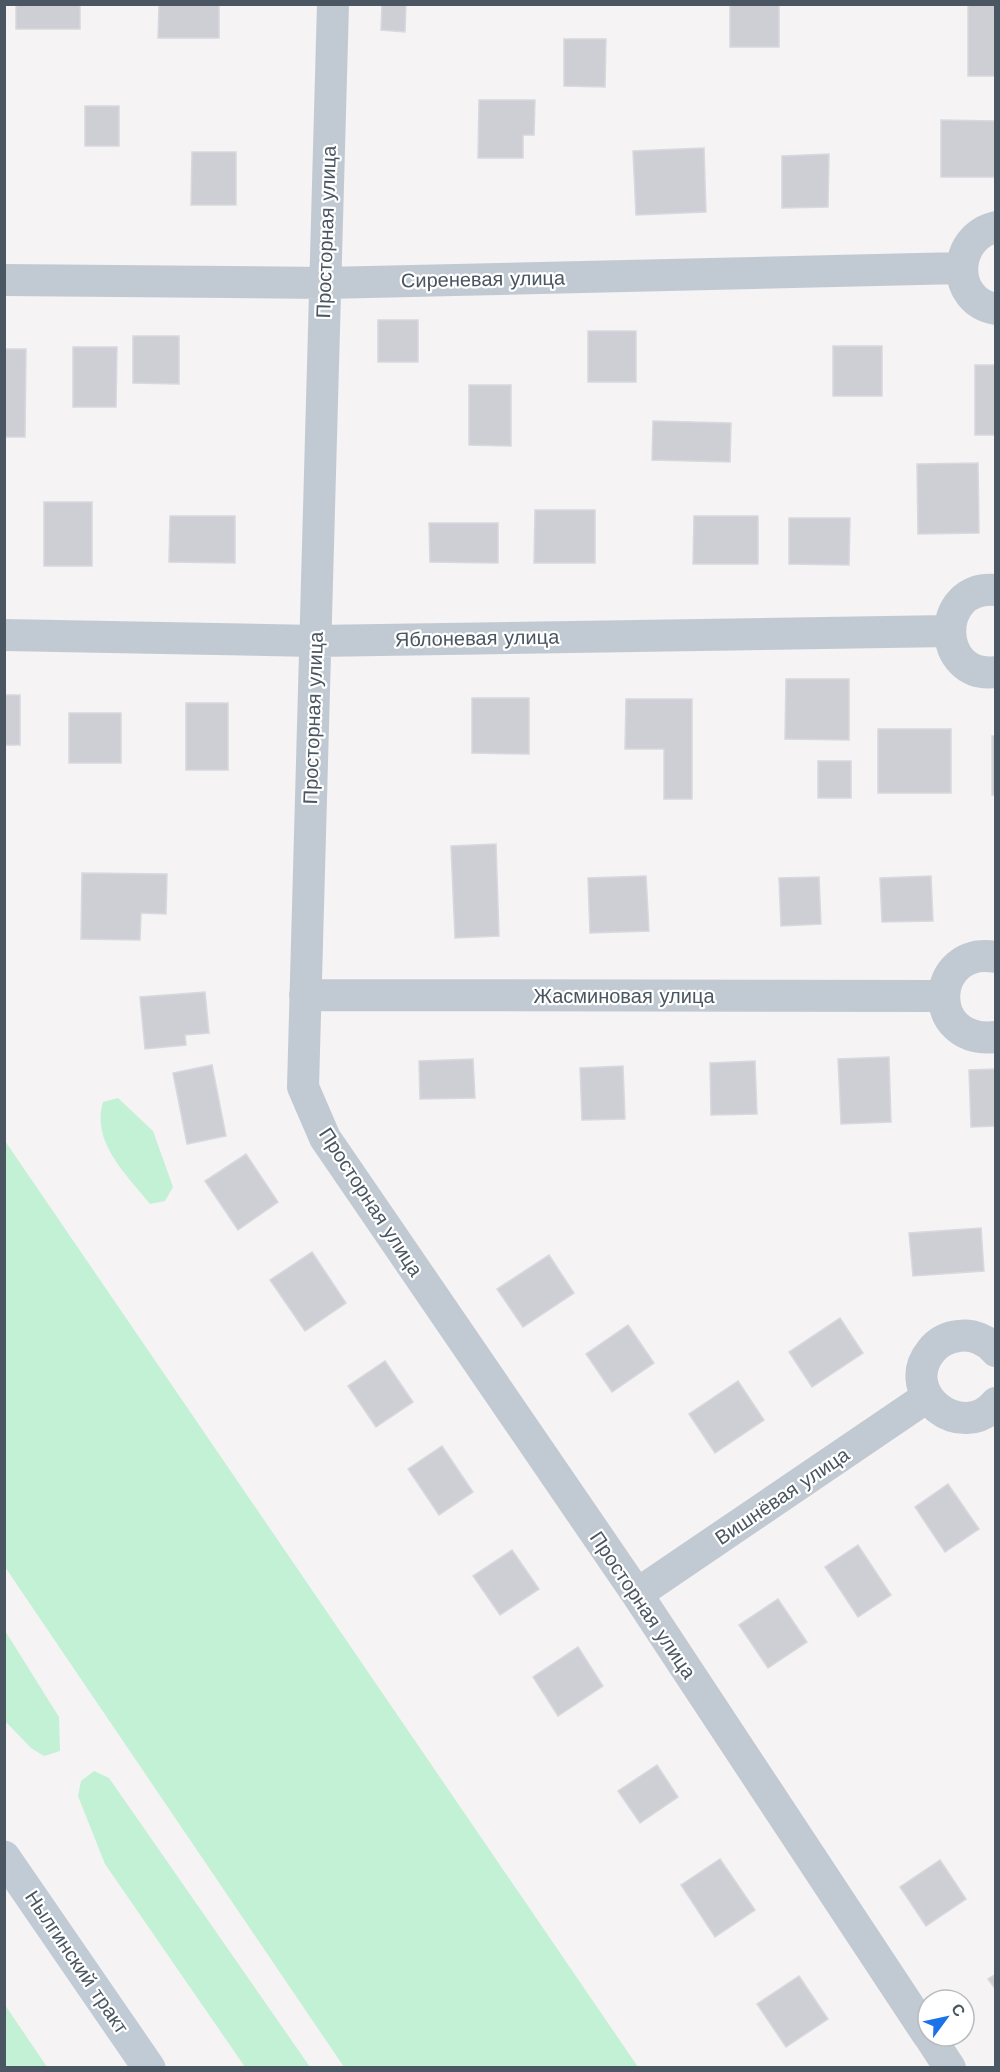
<svg xmlns="http://www.w3.org/2000/svg" width="1000" height="2072" font-family="'Work Sans',sans-serif">
<rect width="100%" height="100%" fill="#f5f3f3"/>
<path fill="#c3f1d5" d="M118 1098 153 1131 173 1187 165 1201 150 1204C127 1175 91 1143 103 1102Z
M5 1141 638 2067H344L5 1567Z
M4 1629 59 1717 60 1751 44 1756 31 1748 5 1721Z
M94 1771 109 1778 310 2067H245L105 1864 78 1796 81 1781Z
M5 2005 47 2067H5Z"/>
<path fill="#cdcfd5" stroke="#d7d9de" stroke-width="1.5" d="M16 4H80V29H16Z
M159 4H219V38H158Z
M382 4H406L405 32 381 30Z
M730 4H779V47H730Z
M968 4H996V76H968Z
M564 39H606L605 87 564 86Z
M479 100H535L534 135H523V158H478Z
M85 106H119V146H85Z
M941 120 995 121V177H941Z
M704 148 706 212 636 215 633 151Z
M192 152H236V205H191Z
M829 154 828 207 782 208V156Z
M378 320H418V362H378Z
M588 331H636V382H588Z
M133 336H179V384L133 383Z
M833 346H882V396H833Z
M73 347H117L116 407H73Z
M4 349H26L25 437H4Z
M975 365H996V435H975Z
M469 385H511V446L469 445Z
M653 421 731 423 730 462 652 460Z
M978 463 979 533 918 534 917 464Z
M44 502H92V566H44Z
M535 510H595V563H534Z
M170 516H235V563L169 562Z
M694 516H758V564H693Z
M789 518H850L849 565 789 564Z
M429 523H498V563L430 562Z
M786 679H849V740L785 739Z
M4 695H20V745H4Z
M472 698H529V754L472 753Z
M626 699H692V799H664V749H625Z
M186 703H228V770H186Z
M69 713H121V763H69Z
M878 729H951V793H878Z
M992 736H996V795H992Z
M818 761H851V798H818Z
M496 844 499 936 455 938 451 846Z
M82 873 167 874 166 914 141 913 140 940 81 939Z
M646 876 649 931 590 933 588 878Z
M931 876 933 921 882 922 880 878Z
M819 877 821 924 781 926 779 878Z
M205 992 209 1033 185 1035 186 1045 145 1049 140 997Z
M889 1057 891 1122 841 1124 838 1059Z
M473 1059 475 1098 420 1099 419 1061Z
M755 1061 757 1114 711 1115 710 1063Z
M212 1065 226 1136 187 1144 173 1073Z
M623 1066 625 1119 582 1120 580 1068Z
M996 1069V1126L971 1127 969 1070Z
M246 1154 278 1202 238 1230 205 1181Z
M981 1228 984 1271 913 1276 909 1233Z
M312 1252 346 1303 305 1331 270 1280Z
M549 1255 574 1293 523 1327 497 1289Z
M840 1318 863 1353 812 1387 789 1352Z
M628 1325 654 1363 612 1392 586 1354Z
M385 1361 413 1402 376 1427 348 1386Z
M738 1381 764 1420 715 1453 689 1414Z
M442 1446 473 1492 439 1515 408 1469Z
M948 1484 979 1529 945 1552 915 1507Z
M858 1545 891 1595 858 1617 825 1567Z
M512 1550 539 1589 500 1615 473 1576Z
M778 1599 807 1642 768 1668 739 1625Z
M578 1647 603 1686 558 1716 533 1677Z
M657 1765 678 1797 640 1823 618 1791Z
M720 1859 755 1910 715 1937 681 1885Z
M940 1860 966 1899 926 1926 900 1887Z
M996 1974V1990L988 1979Z
M799 1976 828 2019 786 2047 757 2004Z"/>
<g fill="none" stroke-linecap="round" stroke-linejoin="round">
<path stroke="#c1cad2" stroke-width="32" d="M333 4 303 1087 325 1138 637 1594 928 2035
M996 227C952 237 950 301 996 309
M4 280 325 283 961 268
M996 590C934 584 936 680 996 672
M4 635 315 641 949 631
M996 957C930 945 924 1045 996 1037
M305 995 942 996
M996 1351C987 1340 973 1334 959 1336 947 1337 938 1342 931 1351 897 1393 962 1444 996 1403
M637 1594 927 1397
M929 2036 950 2068"/>
<path stroke="#c1cbd6" stroke-width="33" d="M4 1857 149 2068"/>
</g>
<g text-anchor="middle" stroke-width="4.5" stroke-linejoin="round" paint-order="stroke">
<g font-size="20" fill="#4a5661" stroke="#fff">
<text transform="translate(326 232) rotate(-88)" y="7">Просторная улица</text>
<text transform="translate(483 279) rotate(-1)" y="7">Сиреневая улица</text>
<text transform="translate(477 638) rotate(-1)" y="7">Яблоневая улица</text>
<text transform="translate(313 718) rotate(-88)" y="7">Просторная улица</text>
<text x="624" y="1003">Жасминовая улица</text>
<text transform="translate(371 1202) rotate(57)" y="7">Просторная улица</text>
<text transform="translate(782 1496) rotate(-34)" y="7">Вишнёвая улица</text>
<text transform="translate(643 1605) rotate(56)" y="7">Просторная улица</text>
<text transform="translate(77 1962) rotate(56)" y="7">Нылгинский тракт</text>
</g>
</g>
<rect width="1000" height="2072" fill="none" stroke="#4a5661" stroke-width="12"/>
<g transform="translate(946 2018) rotate(57)"><circle r="28" fill="#ffffff" stroke="#b7bbc0" stroke-width="1.5"/>
<path d="M0-4.5L10 22L0 15L-10 22Z" fill="#1a73e8"/>
<text y="-9" font-size="16" font-weight="bold" text-anchor="middle" fill="#4a5661">С</text>
</g>
</svg>
